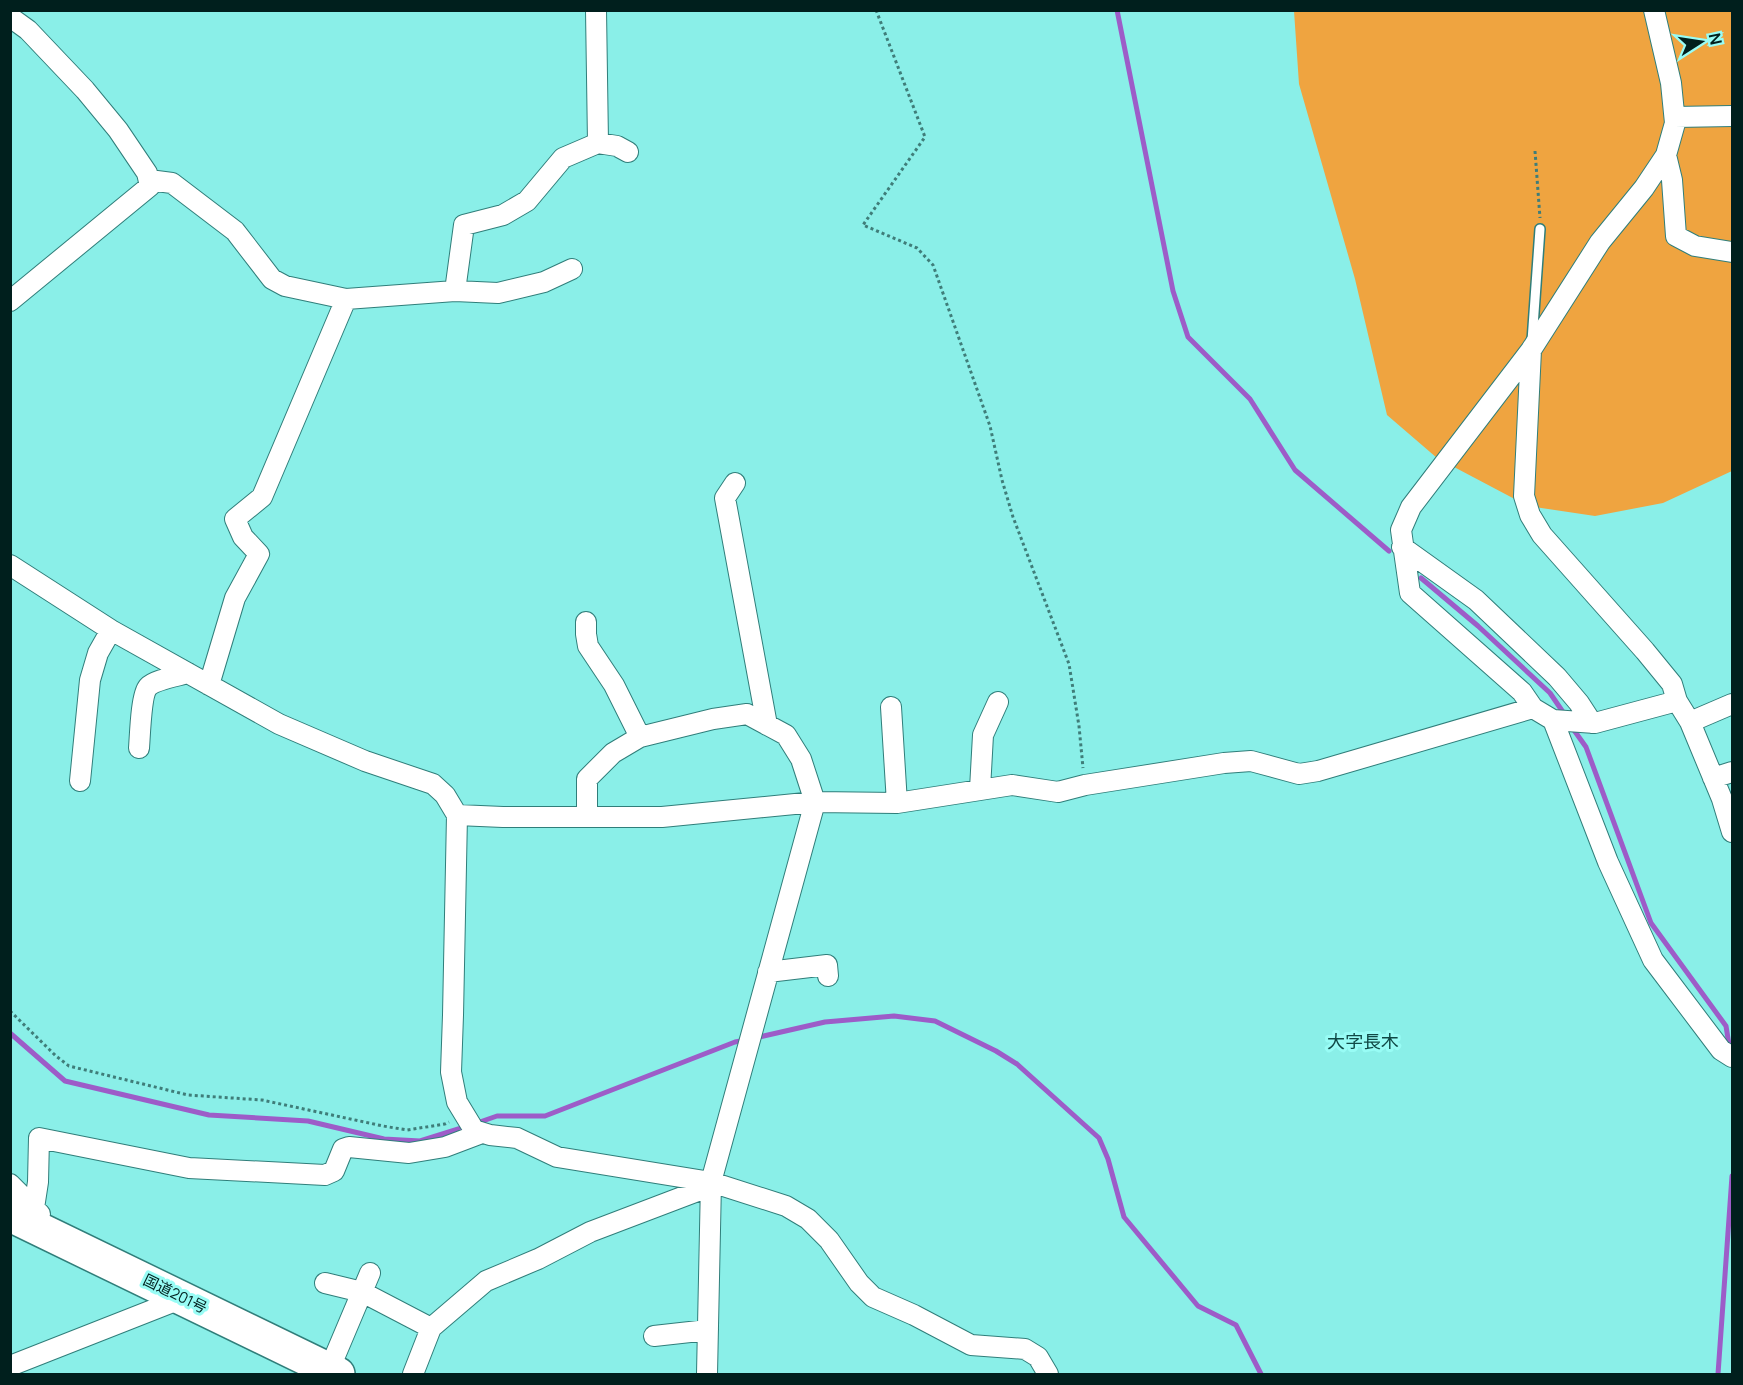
<svg xmlns="http://www.w3.org/2000/svg" width="1743" height="1385" font-family="Manrope,'Noto Sans JP',sans-serif">
<rect width="100%" height="100%" fill="#8aefe8"/>
<path fill="#efa440" d="M1294 11H1732V471L1663 503 1595 516 1528 506 1437 458 1387 415 1355 279 1299 84Z"/>
<g fill="none" stroke-linecap="round" stroke-linejoin="round">
<path stroke="#9d5cc8" stroke-width="5" d="M1117 10 1173 291 1188 337 1250 399 1295 470 1389 551
M1421 578 1478 626 1550 693 1565 715
M1571 726 1586 747 1651 923 1726 1026 1730 1051
M10 1033 65 1081 209 1115 308 1121 384 1139 420 1141 468 1126
M755 1038 825 1022 894 1016 935 1021 996 1051 1017 1064 1099 1138 1108 1159 1124 1217 1198 1306 1236 1325 1261 1374
M477 1123 497 1116H545L735 1042 746 1040
M1718 1374 1732 1176"/>
<g stroke="#307e7a" stroke-width="12">
<path id="lane" d="M1532 341 1540 229"/>
</g>
<g stroke="#307e7a" stroke-width="22">
<path id="street" d="M596 10 598 143
M10 17 28 30 85 90 118 130 147 173 150 186 10 301
M1675 117 1732 116
M1666 155 1672 180 1676 236 1695 246 1732 252
M149 180 172 183 235 231 272 279 285 286 346 299 262 497 235 519 243 537 259 554 235 598 209 685
M455 291 498 293 544 282 572 269
M346 299 455 291 464 225 503 215 527 201 563 158 598 143 617 146 628 152
M1531 350 1524 496 1530 515 1542 535 1645 651 1672 684 1677 701 1690 722 1722 799 1732 832
M735 483 725 498 767 725
M1402 547 1476 600 1557 677 1579 703 1592 723
M10 565 111 630 279 724 365 761 433 784 445 795 457 815 453 1015 451 1072 457 1102 474 1130 490 1135 517 1138 557 1157 711 1182 786 1206 808 1219 829 1240 859 1283 873 1297 914 1315 971 1345 1025 1349 1038 1357 1048 1374
M586 622V634L588 646 614 685 640 737
M891 707 897 803
M1533 708 1522 692 1410 593 1401 530 1411 507 1531 350 1600 242 1644 188 1666 155 1675 123 1671 83 1654 10
M1553 720 1608 862 1653 960 1721 1050 1732 1057
M1690 722 1732 704
M139 748C140 736 141 695 148 687 154 680 178 676 188 673
M1713 778 1732 772
M80 781 90 680 98 653 111 630
M980 789 983 735 998 702
M457 815 503 817H662L815 802 897 803 1012 785 1058 792 1085 785 1224 763 1251 761 1299 774 1318 771 1533 708 1553 720 1595 723 1677 701
M587 817V779L613 753 640 737 713 719 747 714 786 735 801 759 815 802 711 1182 707 1374
M768 972 827 965 828 976
M10 1184 40 1214
M34 1208 38 1182 39 1138 189 1168 325 1175 334 1171 343 1149 349 1147 409 1153 445 1147 482 1133
M325 1283 362 1292 431 1328
M654 1336 708 1330
M10 1366 183 1298
M329 1370 370 1273
M413 1374 431 1328 486 1281 538 1259 590 1232 711 1186"/>
</g>
<g stroke="#307e7a" stroke-width="36">
<path id="highway" d="M10 1215 338 1374"/>
</g>
<path stroke="#3f7d79" stroke-width="3" stroke-dasharray="3 3" stroke-linecap="butt" d="M876 10 925 137 863 225 917 248 933 265 990 426 1002 480 1013 517 1069 664 1079 726 1083 768
M1535 151 1540 218
M10 1011 56 1056 69 1066 188 1095 262 1100 383 1126 407 1130 445 1124 449 1122"/>
<use href="#lane" stroke="#fff" stroke-width="9"/>
<use href="#street" stroke="#fff" stroke-width="20"/>
<use href="#highway" stroke="#fff" stroke-width="33"/>
</g>
<g text-anchor="middle" stroke-width="6" stroke-linejoin="round" paint-order="stroke">
<g font-size="15" fill="#001f1d" stroke="#98fcf5">
<text transform="translate(175 1294) rotate(26)" y="5">国道201号</text>
</g>
<g font-size="18" fill="#104946" stroke="#98fcf5">
<text x="1363" y="1048">大字長木</text>
</g>
</g>
<rect width="1743" height="1385" fill="none" stroke="#001f1d" stroke-width="24"/>
<g transform="translate(1701 42) rotate(78)" stroke="#98fcf5" stroke-width="4.5" paint-order="stroke">
<path d="M0-4.5L10 22L0 15L-10 22Z" fill="#001f1d"/>
<text y="-9" font-size="16" font-weight="bold" text-anchor="middle" fill="#001f1d">N</text>
</g>
</svg>
